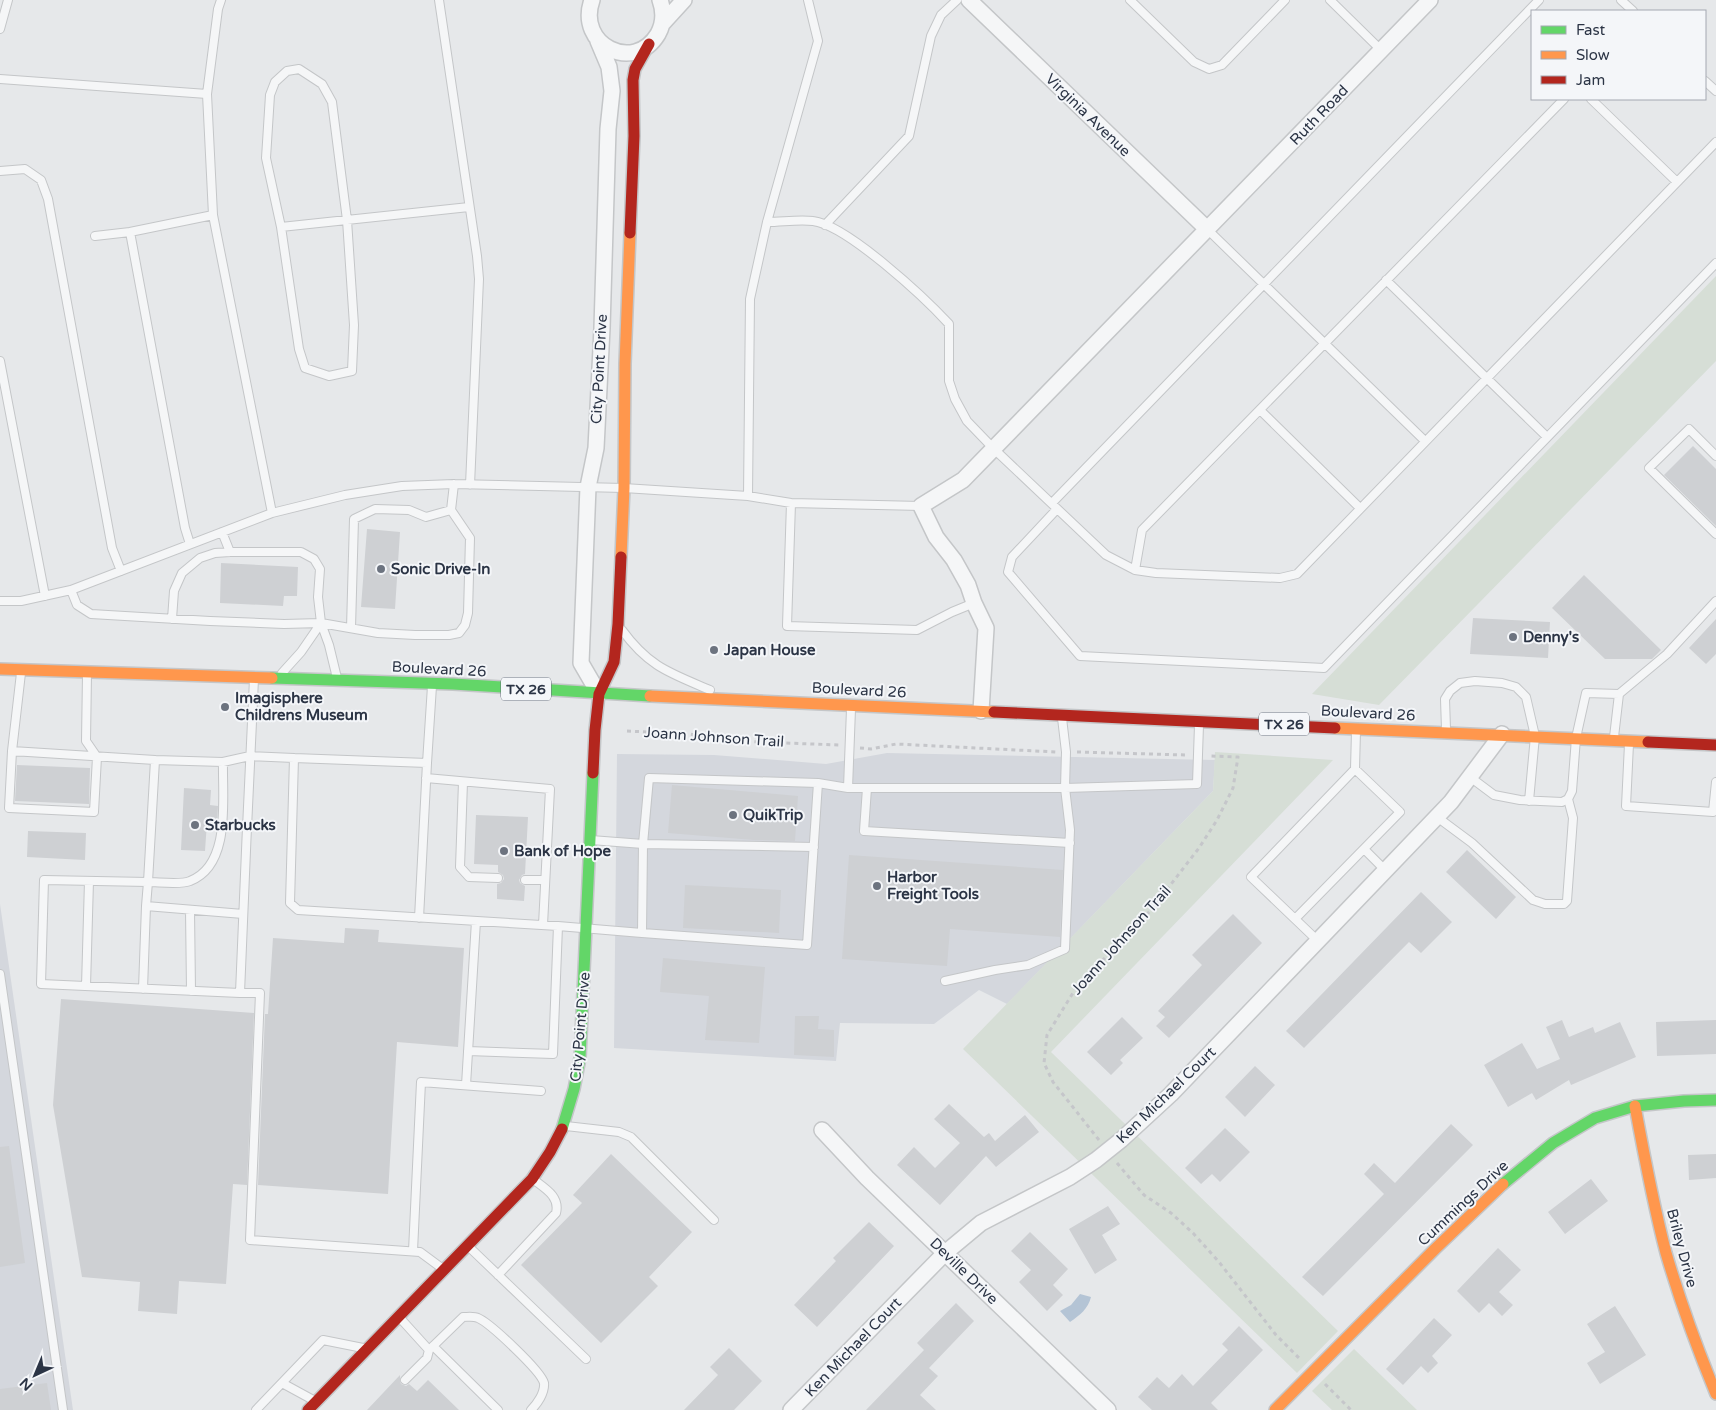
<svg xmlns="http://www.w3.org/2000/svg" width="1716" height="1410" font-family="'Varela Round',sans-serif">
<rect width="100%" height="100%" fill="#e6e8ea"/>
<path fill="#d4d7dd" d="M887 753 1215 760 1213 791 1007 1004 979 990 934 1024 840 1023 836 1061 614 1048 617 754 714 755 826 764Z
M0 904 73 1410H0Z"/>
<path fill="#d6ded6" d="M1716 276V361L1379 705 1312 694Z
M1215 752 1333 760 1051 1052 1338 1331 1297 1373 963 1049 1213 791Z
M1354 1349 1417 1410H1332L1312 1391Z"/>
<path fill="#b4c4d5" d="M1080 1294 1091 1297C1088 1309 1080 1315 1070 1322L1060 1311 1071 1305Z"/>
<path fill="#ced0d3" d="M1693 446 1716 469V526L1664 475Z
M367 529 400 532 395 609 361 607Z
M221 563 298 567 297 596H284L283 606 220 603Z
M1584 575 1661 650 1652 659H1605L1552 608Z
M1473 618 1550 622 1548 658 1470 654Z
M1716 619V654L1706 664 1689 648Z
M17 765 90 768 89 804 15 801Z
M672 785 798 796 795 841 754 840 668 833Z
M184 788 211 790 210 805 218 806 217 823 207 822 205 851 181 850Z
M476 815 528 817 525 874 522 875 519 880 520 883 525 886 524 901 497 899V884L501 883 504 879 503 875 498 872V865L474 864Z
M28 831 86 833 85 860 27 857Z
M1467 850 1516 897 1496 919 1446 872Z
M849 855 1063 870 1060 937 950 929 947 966 842 959Z
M685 885 781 890 779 933 683 928Z
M1421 892 1452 922 1421 953 1409 942 1304 1048 1286 1031Z
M1233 914 1262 943 1169 1038 1156 1026 1165 1017 1158 1011 1202 965 1192 955Z
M345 928 379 930 378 942 464 948 458 1047 397 1042 388 1194 258 1185 265 1014H268L273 938 344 943Z
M663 958 765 967 759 1043 705 1040 709 996 660 992Z
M61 999 254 1013 247 1185 233 1184 226 1284 179 1281 177 1314 138 1311 140 1282 82 1277 53 1105Z
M795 1016H819L818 1029 834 1030V1057L794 1055Z
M1122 1017 1143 1038 1120 1060 1123 1063 1111 1075 1087 1052Z
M1562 1020 1569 1037 1593 1027 1595 1033 1620 1022 1636 1057 1571 1085 1569 1080 1536 1100 1532 1093 1508 1107 1484 1065 1522 1043 1537 1069 1560 1059 1546 1027Z
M1716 1020V1054L1657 1056 1656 1022Z
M1255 1066 1275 1085 1245 1117 1225 1097Z
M949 1104 984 1137 989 1133 995 1141 1025 1115 1039 1132 996 1167 986 1156 940 1205 897 1165 914 1147 935 1168 960 1143 934 1119Z
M1451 1124 1473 1145 1323 1296 1302 1277 1384 1194 1364 1174 1374 1163 1395 1183Z
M1225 1128 1250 1152 1220 1182 1212 1174 1201 1184 1185 1168Z
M9 1146 25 1263 0 1267V1147Z
M611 1154 692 1232 649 1277 658 1286 601 1343 521 1265 582 1203 573 1195Z
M1716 1154V1178L1689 1180 1688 1155Z
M1591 1179 1608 1201 1565 1234 1548 1212Z
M1108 1206 1120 1224 1102 1235 1117 1260 1095 1274 1069 1229Z
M869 1222 894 1246 817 1327 794 1305 836 1261 833 1258Z
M1030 1232 1068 1269 1053 1285 1063 1295 1047 1311 1019 1282 1031 1270 1011 1251Z
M1498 1248 1521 1270 1499 1292 1513 1305 1502 1316 1489 1303 1479 1313 1457 1291Z
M956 1303 974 1321 929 1368 938 1376 920 1395 936 1410H866L924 1350 917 1343Z
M1615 1306 1646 1355 1600 1384 1587 1363 1605 1352 1587 1324Z
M1434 1318 1452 1335 1432 1356 1438 1363 1428 1373 1421 1366 1403 1385 1386 1369Z
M1239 1326 1263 1350 1211 1403 1218 1410H1152L1138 1397 1157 1377 1169 1388 1182 1374 1193 1386 1228 1350 1222 1344Z
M729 1348 762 1381 734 1410H684L718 1375 710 1367Z
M400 1375V1381L401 1384 406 1386 409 1384 417 1391 428 1380 459 1410H367Z
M47 1383 51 1410H0V1389Z"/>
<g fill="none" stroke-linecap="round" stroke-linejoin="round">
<g stroke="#c4c6c8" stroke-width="10">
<path id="lane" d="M221 0 218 9 207 94 213 215 272 513
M439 0 477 256 479 279 470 485
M1130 0 1194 62 1209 69 1222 65 1285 0
M1330 0 1381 50
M1621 0 1633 11
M0 29 8 0
M0 79 207 94
M1705 81 1716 91
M1591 99 1677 182
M0 171 25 169 41 180 48 199 112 548 121 571
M767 222C782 222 799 219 813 221 847 225 925 298 949 324V381L955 399 967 421 993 448 1106 555 1135 570 1156 573 1280 578 1297 574 1716 142
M825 225 909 136 931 36 941 15 957 0
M281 227 266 158 270 95 275 82 287 71 299 69 322 84 332 102 347 220 354 325 352 371 329 376 305 368 299 349 281 227 469 207
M1207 229 1425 441
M95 236 130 232
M1386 280 1547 437
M0 361 45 596
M1260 410 1360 508
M1716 456 1689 429 1649 468 1716 534
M748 496 750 299 767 222 818 41 808 0
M791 503 787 626 917 630 952 612 974 603
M1052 503 1539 0
M1057 509 1012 557 1008 572 1080 656 1324 668 1716 263
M222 532 230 552
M190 544 185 528 130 232 213 215
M1135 570 1142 530 1564 99
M71 590 77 605 91 614 210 621 284 624 321 623 378 633 415 635H449L459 633 465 625 468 613 470 538 451 510 454 484
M0 601H21L71 590 272 513 345 495 402 486 454 484 624 488 748 496 791 503 921 506
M172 619 174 591 182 573 200 558 215 553 230 552H301L314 559 320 569 318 597 321 623
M351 628 354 519 375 509 409 510 426 517 451 510
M622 630C649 667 670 673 710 690
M21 673 12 751 9 808 94 812 97 757 86 741 87 674
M282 673 301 652 321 623 329 645 337 678
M254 679C249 784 244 888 240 993L41 984 44 880 148 882 155 760 223 762 250 756 294 758
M432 686 427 763 294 758 290 903 298 910 558 926 642 933
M1446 729 1445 699 1450 691 1460 683 1475 681 1502 683 1516 687 1526 697 1535 736 1529 801
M1614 737 1619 694 1667 654 1716 601
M1629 744 1626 806 1713 812 1716 782
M12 751 155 760
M223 762C222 797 232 865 190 881 181 885 159 882 148 882L146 906 243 914
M1355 769 1356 731
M1470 777 1494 795 1520 800 1562 802 1568 799 1572 791 1576 738 1586 693 1619 694
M426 778 550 789 543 925
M463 782 460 867 469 877 498 878
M848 788H1065L1066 752 1062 718
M867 788 864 831 1070 843
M1437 817 1472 843 1533 900 1545 904H1564L1567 901 1573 818 1568 799
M591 840 643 844 649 778 818 783 848 788 851 709
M814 847 643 844 642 933 807 945 818 783
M1364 849 1385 870
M525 880H545
M190 910 191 991
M419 918 427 763
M1295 919 1400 812 1355 769 1251 877 1318 941
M0 974 63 1410
M945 981 995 970 1028 965 1065 949 1070 830 1065 788 1197 784 1199 725
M86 986 89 881
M143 989 146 906
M240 993H260L250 1240 420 1252 443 1269
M468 1051 553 1054 558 926
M466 1085 476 921
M566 1126 619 1132 631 1137 714 1220
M468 1246 586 1359
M413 1251 421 1082 541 1091
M498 1275 556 1213C560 1197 546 1189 534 1180
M400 1318 429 1350
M433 1346 498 1410
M405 1380 427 1358 429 1350 463 1317C468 1317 474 1316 478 1318 490 1323 541 1371 544 1383 545 1393 537 1404 531 1410
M282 1383 315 1401
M256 1410 323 1340 363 1348"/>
</g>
<g stroke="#c4c6c8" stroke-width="18">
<path id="street" d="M592 0C576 45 634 74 658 34 664 23 664 11 660 0
M969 0 1207 229
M663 23 684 0
M598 41 609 67 612 91 608 129 602 328 596 448 588 487 581 663 599 694
M981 711 986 628 974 603 968 585 954 560 936 537 921 506 963 480 1430 0
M822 1130 867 1178 1108 1410
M791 1410 945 1253 981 1223 1070 1177 1096 1160 1121 1140 1171 1094 1451 802 1502 734"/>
</g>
<g stroke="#c4c6c8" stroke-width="14">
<path id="fast" d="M272 678 453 684 650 696
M562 1129 574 1089 580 1058 593 773
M1503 1184 1553 1143 1595 1118 1635 1106 1684 1101 1716 1100"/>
</g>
<g stroke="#c4c6c8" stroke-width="14">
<path id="slow" d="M621 557 624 488 625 364 630 233
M0 669 272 678
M650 696 994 712
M1335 728 1648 742
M1635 1106C1644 1155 1653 1204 1666 1253 1680 1301 1697 1348 1716 1394
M1275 1410 1435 1249 1503 1184"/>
</g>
<g stroke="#c4c6c8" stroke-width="14">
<path id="jam" d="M630 233 634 136 633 80 635 69 649 44
M994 712 1335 728
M1648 742 1716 745
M593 773 595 730 599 694 614 662 618 624 621 557
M308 1410 532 1179 550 1152 562 1129"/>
</g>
<path stroke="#c5c6ca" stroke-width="3" stroke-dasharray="4 4" stroke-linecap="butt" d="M627 731 689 734 732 741 839 745
M860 748 871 749 896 744 1056 752
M1077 752 1186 755
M1099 1140 1053 1082 1044 1063 1047 1035 1076 988 1151 910 1199 848 1217 820 1233 788 1238 757 1210 756
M1117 1163 1144 1195 1171 1213 1193 1233 1219 1262 1276 1335 1301 1360
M1325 1384 1351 1410"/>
<use href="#lane" stroke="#f5f6f7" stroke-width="8"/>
<use href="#street" stroke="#f5f6f7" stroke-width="15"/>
<use href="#fast" stroke="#63d668" stroke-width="11"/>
<use href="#slow" stroke="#ff974d" stroke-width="11"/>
<use href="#jam" stroke="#b3261e" stroke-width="11"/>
</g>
<g fill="#6c737f" stroke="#f4f6f9" stroke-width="2">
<circle cx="381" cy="569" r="5"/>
<circle cx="1513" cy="637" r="5"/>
<circle cx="714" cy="650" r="5"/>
<circle cx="225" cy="707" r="5"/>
<circle cx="733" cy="815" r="5"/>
<circle cx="195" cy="825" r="5"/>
<circle cx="504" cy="851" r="5"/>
<circle cx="877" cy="886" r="5"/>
</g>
<g text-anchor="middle" stroke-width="4" stroke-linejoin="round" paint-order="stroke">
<g fill="#f4f6f9" stroke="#676e7b" stroke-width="1">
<rect x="501" y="677.5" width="50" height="23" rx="4"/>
<rect x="1259" y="712.5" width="50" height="23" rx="4"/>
</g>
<g font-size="14" font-weight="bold" fill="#2b3445">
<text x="526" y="694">TX 26</text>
<text x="1284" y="729">TX 26</text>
</g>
<g font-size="15" fill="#2b3445" stroke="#f4f6f9">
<text transform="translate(1088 115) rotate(44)" y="5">Virginia Avenue</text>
<text transform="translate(1319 115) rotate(-46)" y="5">Ruth Road</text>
<text transform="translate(599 369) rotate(-87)" y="5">City Point Drive</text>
<text transform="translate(439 669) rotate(3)" y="5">Boulevard 26</text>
<text transform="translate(859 690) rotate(3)" y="5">Boulevard 26</text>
<text transform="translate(1368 713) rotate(3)" y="5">Boulevard 26</text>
<text transform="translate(714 737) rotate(4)" y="5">Joann Johnson Trail</text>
<text transform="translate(1121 940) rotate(-48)" y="5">Joann Johnson Trail</text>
<text transform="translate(580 1027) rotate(-85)" y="5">City Point Drive</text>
<text transform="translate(1166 1095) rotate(-44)" y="5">Ken Michael Court</text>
<text transform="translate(1463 1203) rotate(-43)" y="5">Cummings Drive</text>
<text transform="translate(1682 1248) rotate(75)" y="5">Briley Drive</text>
<text transform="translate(964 1271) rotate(44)" y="5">Deville Drive</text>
<text transform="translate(853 1347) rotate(-46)" y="5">Ken Michael Court</text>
</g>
<g font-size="15" font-weight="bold" fill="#2b3445" stroke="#f4f6f9" text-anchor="start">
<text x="391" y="574">Sonic Drive-In</text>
<text x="1523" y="642">Denny's</text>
<text x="724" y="655">Japan House</text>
<text x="235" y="703">Imagisphere<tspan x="235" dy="17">Childrens Museum</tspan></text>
<text x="743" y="820">QuikTrip</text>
<text x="205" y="830">Starbucks</text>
<text x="514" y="856">Bank of Hope</text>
<text x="887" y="882">Harbor<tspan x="887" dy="17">Freight Tools</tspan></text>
</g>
</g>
<rect x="1531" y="10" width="175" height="90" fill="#f4f6f9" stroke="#a4a8b1"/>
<rect x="1541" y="26" width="25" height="8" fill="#63d668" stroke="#a4a8b1"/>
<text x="1576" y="35" font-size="15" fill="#2b3445">Fast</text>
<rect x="1541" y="51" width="25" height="8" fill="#ff974d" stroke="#a4a8b1"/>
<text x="1576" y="60" font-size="15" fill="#2b3445">Slow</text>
<rect x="1541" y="76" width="25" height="8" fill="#b3261e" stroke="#a4a8b1"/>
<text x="1576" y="85" font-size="15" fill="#2b3445">Jam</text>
<g transform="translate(35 1375) rotate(224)" stroke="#f4f6f9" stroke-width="4" paint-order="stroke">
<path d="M0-4L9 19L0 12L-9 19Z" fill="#2b3445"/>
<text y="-8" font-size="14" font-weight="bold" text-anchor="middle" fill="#2b3445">N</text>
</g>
</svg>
